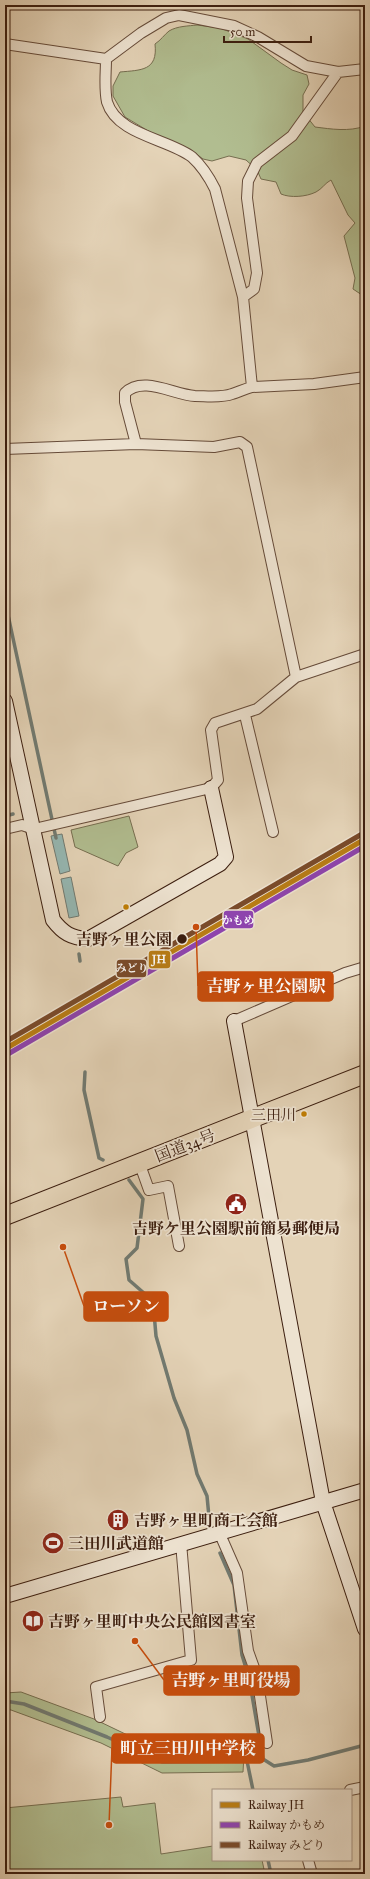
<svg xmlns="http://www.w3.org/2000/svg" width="370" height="1879" font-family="'IM FELL Great Primer','Noto Serif JP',serif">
<rect width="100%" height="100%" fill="#e4d3b7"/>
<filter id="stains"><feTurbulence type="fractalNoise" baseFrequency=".005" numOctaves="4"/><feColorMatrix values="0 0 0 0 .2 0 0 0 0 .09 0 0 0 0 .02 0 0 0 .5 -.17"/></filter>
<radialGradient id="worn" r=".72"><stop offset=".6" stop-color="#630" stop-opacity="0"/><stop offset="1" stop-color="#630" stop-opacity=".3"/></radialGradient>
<path fill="#b1bd90" stroke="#766e50" d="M197 25 220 28 248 39 281 63 292 70 307 75 309 84 303 95V112L315 127C331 129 349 132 365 126V161L362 164 365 169V297L353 289 355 278 344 236 355 223 348 215 331 180C325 183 322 189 316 192 306 197 290 198 281 194L276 182 261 179 257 170 246 160 229 156 212 161 203 159 191 150 160 138 125 117 113 96V86L120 72C141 70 158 71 155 44 161 40 164 35 169 31 177 26 189 26 197 25Z
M129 816 138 847 126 853 118 866 75 847 71 830Z
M21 1692 94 1719 165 1753 203 1751 210 1757 244 1755 243 1772 162 1773 101 1743 11 1710 5 1709V1693Z
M121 1797 123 1807 155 1803 161 1854 213 1846V1860H262L265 1874H5V1808Z"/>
<path fill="#95b7b2" stroke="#717a71" d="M62 834 70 871 60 874 51 836Z
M71 877 79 916 69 918 61 879Z"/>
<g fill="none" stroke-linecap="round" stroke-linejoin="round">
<path stroke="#717a71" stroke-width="3.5" d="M5 601 56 838
M5 816 13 814
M79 954 80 961
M85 1072 84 1090 99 1158 103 1160
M129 1180 143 1199 137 1248 126 1259 129 1280 153 1301 156 1336 174 1398 187 1430 197 1474 207 1496 209 1517
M220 1553 234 1585 242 1655 249 1678 263 1759
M5 1701 24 1704 107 1737 162 1762 247 1761 263 1759 274 1766 308 1760 365 1745
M247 1761 253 1790
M268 1860 271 1874"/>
<g stroke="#664b39" stroke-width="12">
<path id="street" d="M5 44 106 59 141 33 166 18 179 15 234 26 258 37 306 66 338 72 365 69
M106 59C106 73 104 88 107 102 117 135 169 139 192 157 202 166 209 177 215 189L243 297 252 387 314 384 365 377
M243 297 254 289 257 273 247 198 248 181 257 163 292 136 338 72
M136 444 125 402V393C143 375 174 395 195 396 206 396 222 398 232 394 239 392 244 389 252 387
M5 449 136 444 214 447 240 442 247 447 296 677
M245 715 273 832
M5 829 22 825 34 829 211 788 218 780 211 730 215 723 257 709 296 677 365 654
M234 1021 345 973 365 967
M139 1162 149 1190 168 1186 179 1246
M219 1532 237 1573 248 1651 257 1676 267 1743
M100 1717 96 1687 191 1660 181 1543
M350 1790 365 1787
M308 1860 312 1874"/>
</g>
<g stroke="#3c1e0f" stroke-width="16">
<path id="secondary" d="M5 701 53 920C63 933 71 938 88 939L220 864 226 857 211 788
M234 1021 323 1502 365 1629
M5 1596 365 1490"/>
</g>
<g stroke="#3c1e0f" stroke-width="20">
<path id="highway" d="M5 1216 365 1074"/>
</g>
<use href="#street" stroke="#ede2d0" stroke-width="10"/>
<use href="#secondary" stroke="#ede2d0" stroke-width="14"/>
<use href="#highway" stroke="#e4d3b7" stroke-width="18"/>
<g stroke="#ede2d0" stroke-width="8">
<path id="rail-1" d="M5 1049 365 839"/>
</g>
<g stroke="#ede2d0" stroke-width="8">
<path id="rail-2" d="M8 1054 365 846"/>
</g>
<g stroke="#ede2d0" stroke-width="8">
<path id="rail-3" d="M5 1042 362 834"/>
</g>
<use href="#rail-1" stroke="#b87c15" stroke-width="5"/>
<use href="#rail-2" stroke="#8e44ad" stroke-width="5"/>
<use href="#rail-3" stroke="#7a4b2a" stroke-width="5"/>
</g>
<defs>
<g id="civic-disc" transform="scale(1.15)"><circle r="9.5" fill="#8f2418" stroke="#ede2d0"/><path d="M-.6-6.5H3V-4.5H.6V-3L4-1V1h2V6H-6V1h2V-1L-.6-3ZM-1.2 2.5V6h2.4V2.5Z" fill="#fff"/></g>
<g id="building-disc" transform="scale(1.15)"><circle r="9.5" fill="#8f2418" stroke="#ede2d0"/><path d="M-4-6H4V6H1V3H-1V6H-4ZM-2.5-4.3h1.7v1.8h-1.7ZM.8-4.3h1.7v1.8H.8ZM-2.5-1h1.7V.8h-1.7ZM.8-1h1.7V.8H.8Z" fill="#fff"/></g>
<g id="stadium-disc" transform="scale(1.15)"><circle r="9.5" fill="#8f2418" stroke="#ede2d0"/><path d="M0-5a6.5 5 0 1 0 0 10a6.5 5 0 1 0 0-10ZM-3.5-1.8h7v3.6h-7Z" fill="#fff"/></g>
<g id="library-disc" transform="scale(1.15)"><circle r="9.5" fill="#8f2418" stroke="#ede2d0"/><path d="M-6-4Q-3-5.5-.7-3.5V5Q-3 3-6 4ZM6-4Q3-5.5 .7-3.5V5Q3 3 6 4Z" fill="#fff"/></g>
</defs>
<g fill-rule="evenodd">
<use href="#civic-disc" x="236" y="1204"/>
<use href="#building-disc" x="118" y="1520"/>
<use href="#stadium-disc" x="53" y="1543"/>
<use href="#library-disc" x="33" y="1621"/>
</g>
<g fill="#bf7d04" stroke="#ede2d0" stroke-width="1.5">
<circle cx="126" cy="907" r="3.5"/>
<circle cx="304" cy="1114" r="3.5"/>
</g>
<circle fill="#3c1e0f" stroke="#ede2d0" stroke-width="1.5" cx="182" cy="939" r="5.5"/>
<g text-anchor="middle" stroke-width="3.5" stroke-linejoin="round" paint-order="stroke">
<g font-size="15" fill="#3c1e0f" stroke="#ede2d0" text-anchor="end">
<text x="296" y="1120">三田川</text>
</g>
<g font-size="16" font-weight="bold" fill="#3c1e0f" stroke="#ede2d0" text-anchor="end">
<text x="172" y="945">吉野ヶ里公園</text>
</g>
<g font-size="16" fill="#3c1e0f" stroke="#ede2d0">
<text transform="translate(185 1145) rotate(-21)" y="6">国道34号</text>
</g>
<g font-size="16" font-weight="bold" fill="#3c1e0f" stroke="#ede2d0" text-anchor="start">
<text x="236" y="1234" text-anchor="middle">吉野ケ里公園駅前簡易郵便局</text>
<text x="134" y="1526">吉野ヶ里町商工会館</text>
<text x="68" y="1549">三田川武道館</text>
<text x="48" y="1627">吉野ヶ里町中央公民館図書室</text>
</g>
</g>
<path fill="none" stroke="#c64d0d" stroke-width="1.5" d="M196 927L198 986M63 1247L84 1306M135 1641L164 1680M109 1825L112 1748"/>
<g fill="#c64d0d" stroke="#ede2d0" stroke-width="1.5">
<circle cx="196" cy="927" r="4"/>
<circle cx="63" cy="1247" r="4"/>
<circle cx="135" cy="1641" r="4"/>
<circle cx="109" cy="1825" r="4"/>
</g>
<g fill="#c64d0d" stroke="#c64d0d" stroke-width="1.5">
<rect x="198" y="972" width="135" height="29" rx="4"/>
<rect x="84" y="1292" width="84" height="29" rx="4"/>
<rect x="164" y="1666" width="135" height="29" rx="4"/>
<rect x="112" y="1734" width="152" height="29" rx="4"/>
</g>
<g font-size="17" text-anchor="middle" font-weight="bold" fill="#fff">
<text x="266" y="992">吉野ヶ里公園駅</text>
<text x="126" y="1312">ローソン</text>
<text x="231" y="1686">吉野ヶ里町役場</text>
<text x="188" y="1754">町立三田川中学校</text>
</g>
<g stroke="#ede2d0" stroke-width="1.5">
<rect x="223" y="910" width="31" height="19" rx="4" fill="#8e44ad"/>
<rect x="148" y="950" width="23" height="19" rx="4" fill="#b87c15"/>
<rect x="116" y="959" width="31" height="19" rx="4" fill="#7a4b2a"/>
</g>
<g font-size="11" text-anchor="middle" font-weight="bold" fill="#fff">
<text x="238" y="924">かもめ</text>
<text x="159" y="963">JH</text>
<text x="132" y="972">みどり</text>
</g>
<rect width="370" height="1879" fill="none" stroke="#e4d3b7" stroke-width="20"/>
<rect x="6" y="6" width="358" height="1867" fill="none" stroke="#3c1e0f" stroke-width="2"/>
<rect x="10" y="10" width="350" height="1859" fill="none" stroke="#3c1e0f"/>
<rect x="212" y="1789" width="140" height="72" fill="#ede2d0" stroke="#a69483"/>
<rect x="220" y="1802" width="20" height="6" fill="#b87c15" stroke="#a69483"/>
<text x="248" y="1809" font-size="12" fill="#3c1e0f">Railway JH</text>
<rect x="220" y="1822" width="20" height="6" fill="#8e44ad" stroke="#a69483"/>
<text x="248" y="1829" font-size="12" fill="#3c1e0f">Railway かもめ</text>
<rect x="220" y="1842" width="20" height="6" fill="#7a4b2a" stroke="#a69483"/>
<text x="248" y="1849" font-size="12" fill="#3c1e0f">Railway みどり</text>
<path d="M224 36v6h87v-6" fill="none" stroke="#3c1e0f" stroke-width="2"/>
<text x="230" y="36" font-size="12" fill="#3c1e0f" stroke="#ede2d0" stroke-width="3" paint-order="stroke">50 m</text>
<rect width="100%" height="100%" filter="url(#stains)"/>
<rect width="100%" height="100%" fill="url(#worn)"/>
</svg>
